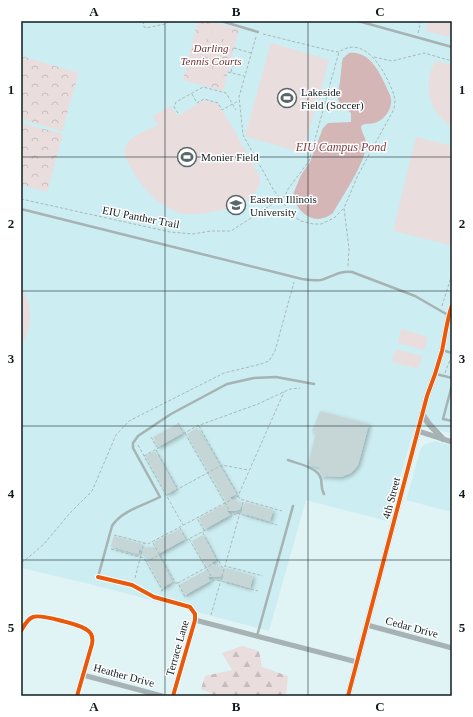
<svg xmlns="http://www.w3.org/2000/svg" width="473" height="717" font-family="Georgia,serif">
<defs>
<pattern id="forest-firs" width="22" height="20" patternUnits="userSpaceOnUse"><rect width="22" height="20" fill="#e9ddde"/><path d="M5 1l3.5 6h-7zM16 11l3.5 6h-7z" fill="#c7bdbe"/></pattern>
<pattern id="park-crowns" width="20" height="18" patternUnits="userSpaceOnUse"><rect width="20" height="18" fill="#e9ddde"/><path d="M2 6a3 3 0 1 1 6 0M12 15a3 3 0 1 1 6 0" fill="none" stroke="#c7bdbe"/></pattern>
<filter id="shadow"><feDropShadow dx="2" dy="2" stdDeviation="2" flood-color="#0004"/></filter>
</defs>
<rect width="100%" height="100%" fill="#e0f3f5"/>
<path fill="#ccedf1" d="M21 21H452V434L416 423 387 521 306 500 269 631 86 583 21 568Z
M435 441 452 446V512L406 500 421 448 425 444Z"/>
<path fill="url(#forest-firs)" d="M242 646 259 651 262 667 288 676 286 696H217L201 689 205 676 232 670 222 653Z"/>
<path fill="url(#park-crowns)" d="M198 21H210L239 29 223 91 183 80Z
M21 56 79 73 62 131 21 119Z
M21 123 63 134 47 192 21 185Z"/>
<path fill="#e9ddde" d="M429 21H442L452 24 449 37 426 31Z
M201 24 210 27 205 47 196 44Z
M213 28 223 30 217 50 208 48Z
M226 31 235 33 230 53 220 51Z
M271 43 329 60 303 153 245 136Z
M193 55 202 58 197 78 187 75Z
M205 59 214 61 209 81 200 78Z
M435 61 452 65V128C429 110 422 88 435 61Z
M217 62 227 65 221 84 212 82Z
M204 100 218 104 234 130 259 175C269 204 198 220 177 212 158 205 142 188 133 171 130 166 126 160 125 155 121 138 147 131 158 125L153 116 171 106 176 115H179Z
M416 137 452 146 451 245 393 231Z
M21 287C33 305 32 322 24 341L21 340Z
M401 329 428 337 424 350 398 343Z
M396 349 422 356 418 369 392 362Z"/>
<path fill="#d4b6b7" d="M349 53C372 50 382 78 390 95 394 105 387 118 377 122 372 125 366 122 361 126 361 133 367 138 366 146 365 163 342 197 333 213 315 227 300 214 292 197L301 175 310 162 323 128 328 123 351 122V113L340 104 337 96 340 82 342 62 343 58Z"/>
<path fill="#c6d6d7" filter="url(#shadow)" d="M320 411 369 424 358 465 351 473 341 477 326 476 323 477 318 470 321 468 308 464 316 432 312 431Z
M177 424 183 433 158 447 153 437Z
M197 428 236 494 229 498 238 502 243 508 245 502 273 510 270 521 242 513 243 508 236 511H227L230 515 205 529 199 518 227 503 187 434Z
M155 451 176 489 167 494 145 456Z
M179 529 185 539 158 554 172 582 162 588 148 562 151 560 145 555 140 548 149 547 157 548 154 542Z
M203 535 216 560 211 563 219 567 225 572 226 568 253 576 250 588 223 580 224 576 208 577 210 581 185 595 179 585 208 569 192 541Z
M114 536 141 544 138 554 111 546Z"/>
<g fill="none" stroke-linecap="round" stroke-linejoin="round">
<path stroke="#a9b7b7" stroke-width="1" stroke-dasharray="3 2" stroke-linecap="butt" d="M143 21 144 27 146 28 165 24 170 21
M418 33 421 21
M263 34 332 51 339 52C366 33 387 75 394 95L395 100 394 109 358 175 344 208 349 249 348 267
M256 37 239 97 243 135 273 189 293 216 301 221 313 224H321L334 218 344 208
M234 48 251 53
M374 57 392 61 424 53 452 61
M228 72 244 76
M231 72 234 60
M192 94 197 103 204 99 218 103 222 110 238 101
M178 113 174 107 176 102 203 87 226 93 236 110
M21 199 170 232 193 234 211 231H231L285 196 288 189 309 161 339 52
M442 306 452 274
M445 373 451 357
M178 423 183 433
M199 426 240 499 282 511
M185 433 232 515
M151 437 157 447
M138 445 183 525
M156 450 178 489
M144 456 197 426 258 404 290 389 300 388
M167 495 222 465 248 470
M243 502 225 566 263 576
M237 513 277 525
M180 528 186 539
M114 535 148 544 238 496 284 392
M189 539 214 581
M153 543 175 582 161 591
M111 549 144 558 163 591
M21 561H24L43 545 70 513 92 491 116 435 129 421 224 373 261 364 269 361 275 351 294 282
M219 561 223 569
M146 562 239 512
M135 578 144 543
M217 580 258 591
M175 583H178L185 597 222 576
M178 583 218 561 203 533 204 530 197 518
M211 615 225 566"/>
<path stroke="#a6b2b3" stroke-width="2.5" d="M221 21 258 32
M358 21 452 47
M21 209 302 279C308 280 315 281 321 280 332 277 341 270 352 272L415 296 448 315
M442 350 452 353
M436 374 452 378
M452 385 443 419 452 421
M288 460C298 464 318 467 321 479 322 485 321 489 324 494
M98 577 112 526C121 511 144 505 160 497L133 448V443L138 436 171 414 227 384 254 378 276 377 314 384
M257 636 293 506"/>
<path stroke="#a6b2b3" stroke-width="5" d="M418 431 452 442
M98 577 132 585 154 597 190 607 195 614V620L173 696
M195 620 357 662
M367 625 452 648
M21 631C24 626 27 619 33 617 40 614 81 625 87 630 92 633 93 639 92 644L77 696
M83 675 162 696"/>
<path stroke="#a6b2b3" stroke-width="6" d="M422 414 429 424 443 439
M348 696 427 396C433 381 438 366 442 351 445 336 447 320 452 305"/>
<g stroke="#fff" stroke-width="6">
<path id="cycleway" d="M98 577 132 585 154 597 190 607 195 614V620L173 696
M21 631C24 626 27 619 33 617 40 614 81 625 87 630 92 633 93 639 92 644L77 696
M348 696 427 396C433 381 438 366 442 351 445 336 447 320 452 305"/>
</g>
<use href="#cycleway" stroke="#e8590c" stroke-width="4"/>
</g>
<path fill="none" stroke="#0f1c1e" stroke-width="1" stroke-opacity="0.55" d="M165 21V696M308 21V696M21 157H452M21 291H452M21 426H452M21 560H452"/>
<defs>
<g id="stadium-ring" transform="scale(1)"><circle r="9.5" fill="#fff" stroke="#586769" stroke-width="1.5"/><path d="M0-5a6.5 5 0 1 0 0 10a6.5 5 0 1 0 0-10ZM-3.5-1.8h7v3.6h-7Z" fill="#586769"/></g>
<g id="university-ring" transform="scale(1)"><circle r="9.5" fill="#fff" stroke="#586769" stroke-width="1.5"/><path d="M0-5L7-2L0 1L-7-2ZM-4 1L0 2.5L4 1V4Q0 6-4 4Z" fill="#586769"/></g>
</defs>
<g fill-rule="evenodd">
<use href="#stadium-ring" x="287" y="98"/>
<use href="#stadium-ring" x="187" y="157"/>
<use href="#university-ring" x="236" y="205"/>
</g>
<g text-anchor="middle" stroke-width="3" stroke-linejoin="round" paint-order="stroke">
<g font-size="11" font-style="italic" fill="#733338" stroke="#fff">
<text x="211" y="52">Darling<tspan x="211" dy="13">Tennis Courts</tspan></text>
</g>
<g font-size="11" fill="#0f1c1e" stroke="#fff" text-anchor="start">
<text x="301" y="96">Lakeside<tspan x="301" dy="13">Field (Soccer)</tspan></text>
<text x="201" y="161">Monier Field</text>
<text x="250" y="203">Eastern Illinois<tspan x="250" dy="13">University</tspan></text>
</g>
<g font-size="11" fill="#0f1c1e" stroke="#fff">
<text transform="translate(141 217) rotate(11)" y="4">EIU Panther Trail</text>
<text transform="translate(391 498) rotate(-75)" y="4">4th Street</text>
<text transform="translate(412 627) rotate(15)" y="4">Cedar Drive</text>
<text transform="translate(177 648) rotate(-74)" y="4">Terrace Lane</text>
<text transform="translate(124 675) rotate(15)" y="4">Heather Drive</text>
</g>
<g font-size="12" font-style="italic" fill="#824045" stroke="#fff">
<text x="341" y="151">EIU Campus Pond</text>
</g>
</g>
<rect width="473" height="717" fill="none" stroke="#ffffff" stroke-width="44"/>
<rect x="22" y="22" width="429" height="673" fill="none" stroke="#0f1c1e" stroke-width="1.5"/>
<g font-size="13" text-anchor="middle" font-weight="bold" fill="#0f1c1e">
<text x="94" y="16">A</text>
<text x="236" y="16">B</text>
<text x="380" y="16">C</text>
<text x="11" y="94">1</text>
<text x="462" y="94">1</text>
<text x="11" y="228">2</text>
<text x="462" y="228">2</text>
<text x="11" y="363">3</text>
<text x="462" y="363">3</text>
<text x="11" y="498">4</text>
<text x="462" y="498">4</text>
<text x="11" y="632">5</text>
<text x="462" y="632">5</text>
<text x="94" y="711">A</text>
<text x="236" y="711">B</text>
<text x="380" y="711">C</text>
</g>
</svg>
